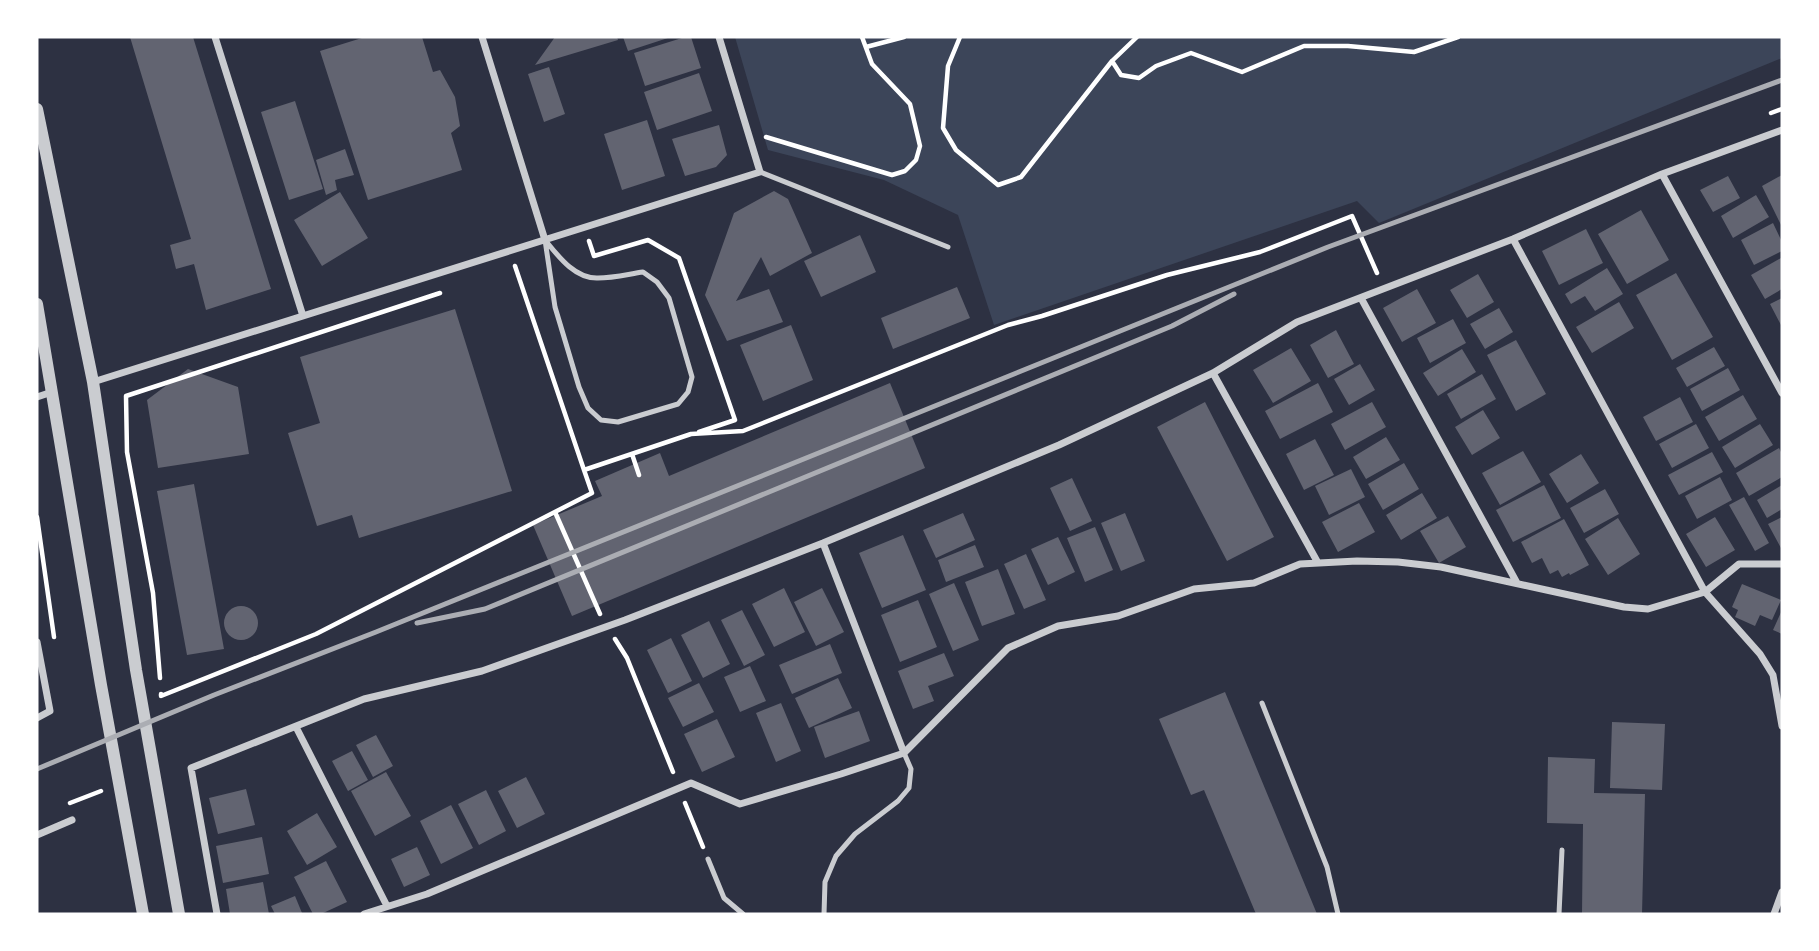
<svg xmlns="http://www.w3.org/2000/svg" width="1819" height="951" font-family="Ubuntu,sans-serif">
<rect width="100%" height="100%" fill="#2d3142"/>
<path fill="#3c4559" d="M735 37H1782V58L1379 223 1357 201 994 325 958 215 884 180 768 150Z"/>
<path fill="#626471" d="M130 37H193L271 289 206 310 194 264 176 269 170 245 191 239Z
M365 37H422L433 72 440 70 455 97 460 126 451 133 462 170 368 200 320 51Z
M555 37H617L618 40 535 65Z
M623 37H671L628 51Z
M685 37H691L701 68 645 86 634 53Z
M549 67 565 114 544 122 528 74Z
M699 73 712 111 657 130 644 92Z
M295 101 323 189 289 200 261 112Z
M647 120 665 176 622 190 604 134Z
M719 125 727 155 716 167 685 176 672 139Z
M345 149 354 175 335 180 337 190 326 195 316 160Z
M1782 175V227L1762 186Z
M1728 176 1740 198 1713 212 1700 190Z
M774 191 788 199 812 253 770 276 761 257 736 301 769 289 783 322 727 341 705 295 734 213Z
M340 192 368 238 322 266 294 220Z
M1756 195 1769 217 1733 238 1721 216Z
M1641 210 1669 260 1627 284 1598 234Z
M1773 223 1782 242V251L1754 265 1741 240Z
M1586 229 1603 263 1559 285 1542 251Z
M860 235 876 272 821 297 804 261Z
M1781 258 1782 289 1765 299 1751 275Z
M1607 268 1623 294 1595 311 1585 296 1571 304 1565 294Z
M1676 273 1713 337 1672 360 1636 295Z
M1478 274 1494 302 1467 318 1450 290Z
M957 287 970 318 893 349 881 318Z
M1417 289 1436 323 1402 342 1383 308Z
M1782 298V327L1770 304Z
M1619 302 1634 328 1592 353 1576 327Z
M1499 308 1513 332 1485 349 1470 324Z
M455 309 512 491 359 538 352 515 317 526 288 433 320 423 300 357Z
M1453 319 1466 343 1430 363 1417 338Z
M791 325 813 380 763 401 740 345Z
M1336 330 1354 364 1328 378 1310 345Z
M1516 340 1546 394 1516 411 1487 355Z
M1714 347 1725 366 1687 387 1676 368Z
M1291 348 1311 381 1273 403 1253 370Z
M1462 349 1476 372 1438 396 1423 373Z
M1360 364 1375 390 1349 405 1334 379Z
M1728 368 1740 390 1702 411 1690 389Z
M188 369 238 387 249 454 158 468 147 400Z
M1482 374 1496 399 1461 419 1447 394Z
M890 383 925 468 572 616 533 525 602 496 595 481 660 453 669 476Z
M1318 383 1333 412 1280 439 1265 411Z
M1743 395 1757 419 1719 441 1705 417Z
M1680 397 1693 422 1656 441 1643 417Z
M1205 402 1274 537 1227 561 1157 427Z
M1372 402 1386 427 1345 450 1331 424Z
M1483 410 1500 438 1472 455 1455 427Z
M1696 424 1709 448 1672 468 1659 444Z
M1760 424 1773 445 1735 468 1722 447Z
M1386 437 1400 460 1366 479 1353 457Z
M1315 439 1334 475 1304 490 1286 454Z
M1779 448 1782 454V477L1749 496 1736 473Z
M1523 451 1541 482 1500 505 1482 473Z
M1712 452 1723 472 1679 495 1668 475Z
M1581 454 1599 483 1567 503 1549 474Z
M1404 463 1419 489 1383 510 1368 484Z
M1351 469 1365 497 1329 515 1315 486Z
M1720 477 1732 500 1697 519 1685 496Z
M1072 478 1092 521 1070 531 1050 488Z
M194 484 224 649 187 655 157 491Z
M1544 485 1561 518 1513 542 1496 510Z
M1782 485V509L1767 518 1757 500Z
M1605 489 1619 514 1584 533 1570 508Z
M1422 493 1437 518 1401 540 1386 515Z
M1744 497 1769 543 1755 551 1729 505Z
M1359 503 1375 532 1338 552 1322 522Z
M963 513 975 540 936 558 923 530Z
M1125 513 1145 561 1121 571 1101 523Z
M1448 516 1466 547 1439 563 1420 531Z
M1715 517 1735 550 1706 567 1686 534Z
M1782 517V550L1768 524Z
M1618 518 1640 554 1608 575 1585 539Z
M1564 519 1589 565 1570 575 1569 573 1562 577 1558 570 1550 574 1542 558 1532 563 1521 542Z
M1095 527 1113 570 1085 582 1067 538Z
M903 535 926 590 882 608 859 553Z
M1058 537 1075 572 1048 585 1031 549Z
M975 545 984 567 946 582 938 560Z
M1026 554 1046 600 1024 609 1004 564Z
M998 569 1015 614 982 626 965 582Z
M954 583 979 640 953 651 929 594Z
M1742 584 1781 600 1772 620 1760 615 1755 626 1735 617 1738 610 1732 607Z
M784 588 805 632 774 647 752 604Z
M822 588 844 632 816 646 794 602Z
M918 600 937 647 900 662 881 615Z
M224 623a17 17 0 1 1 34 0a17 17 0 1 1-34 0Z
M742 610 765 655 744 666 721 620Z
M1782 610V634L1773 630Z
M709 621 730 664 703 678 681 635Z
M671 638 692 681 668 693 647 650Z
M830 644 842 673 792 694 779 665Z
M944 653 954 676 928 686 934 701 913 709 898 671Z
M750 666 766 701 740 712 724 677Z
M838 678 852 708 809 728 795 698Z
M699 683 714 712 683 727 668 698Z
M1225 692 1317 914H1256L1204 790 1191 795 1159 719Z
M781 703 801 751 776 762 756 713Z
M859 711 870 741 825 758 814 727Z
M717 719 735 757 702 772 684 734Z
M1612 722 1665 724 1662 790 1610 788Z
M376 735 393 766 373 777 356 745Z
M352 751 368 780 348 791 332 761Z
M1548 757 1595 759 1594 793 1645 794 1642 914H1582L1583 824 1547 823Z
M386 772 411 816 375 836 351 791Z
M526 777 545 814 517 828 498 791Z
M246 789 255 825 218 834 209 798Z
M486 790 506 831 479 845 458 804Z
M451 805 473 848 441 864 420 821Z
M317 813 337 847 307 865 287 831Z
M262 837 269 874 223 883 216 846Z
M417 847 430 875 404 887 391 859Z
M326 861 347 902 321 914H313L294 877Z
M263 882 269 914H230L226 889Z
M295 896 302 913 275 914 271 906Z"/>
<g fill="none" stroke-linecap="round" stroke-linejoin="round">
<path stroke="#fff" stroke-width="4.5" d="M960 37 948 66 943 128 956 150 998 185 1021 177 1112 61
M1137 37 1112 61 1121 75 1139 78 1156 66 1191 53 1242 72 1304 46H1348L1414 52 1458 37
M866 47 904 37
M1771 113 1782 109
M766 137 892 175 905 171 916 160 920 146 910 104 872 64 862 37
M589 241 594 256 648 240 679 258 735 420 699 432
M515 266 584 470 691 434
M691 434 743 431 1008 325 1042 316 1167 275 1260 252 1352 216 1377 273
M632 454 639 475
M555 512 600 614
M37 517 54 637
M615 639 627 658 673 772
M160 678 153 593 127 452 126 396 440 293
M161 694V696L316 634 592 493 584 470
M70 803 101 791
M685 803 703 847"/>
<path stroke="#caccd0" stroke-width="5" d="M760 172 948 247
M545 240C558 256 575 279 598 278 613 278 629 274 643 272L657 282 669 298 692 377 688 392 678 404 618 422 601 420 588 408 579 387 555 307Z
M1262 703 1327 867 1338 914
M708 859 724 898 743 914
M824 914 825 882 836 856 855 834 898 801 909 788 911 769 904 753
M1559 914 1562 850"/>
<path stroke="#caccd0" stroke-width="7" d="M215 37 303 316
M482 37 545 240
M1662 174 1782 393
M1513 239 1705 592 1760 654 1773 675 1782 726
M1361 298 1517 583
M1213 373 1318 563
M93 382 760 172 719 37
M37 397 52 392
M823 543 904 753
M37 642 50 711 37 718
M296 727 387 906
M37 835 72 820
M217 914 191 768 364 699 482 671 625 620 823 543 1059 445 1213 373 1297 322 1513 239 1662 174 1782 130
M364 914 427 894 691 783 740 804 841 774 904 753 1008 648 1058 626 1118 616 1194 589 1254 583 1300 564 1357 561 1398 562 1441 567 1624 607 1648 609 1705 592 1739 564H1782
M1774 914 1782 892"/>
<path stroke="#caccd0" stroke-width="12" d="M37 109 93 382 136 670 179 914
M37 304 101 685 143 914"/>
<path stroke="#abadb3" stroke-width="5" d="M417 623 485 609 1172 326 1234 294
M37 769 214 695 376 632 1328 247 1782 80"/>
</g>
<rect width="1819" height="951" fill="none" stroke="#ffffff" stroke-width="77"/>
</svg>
